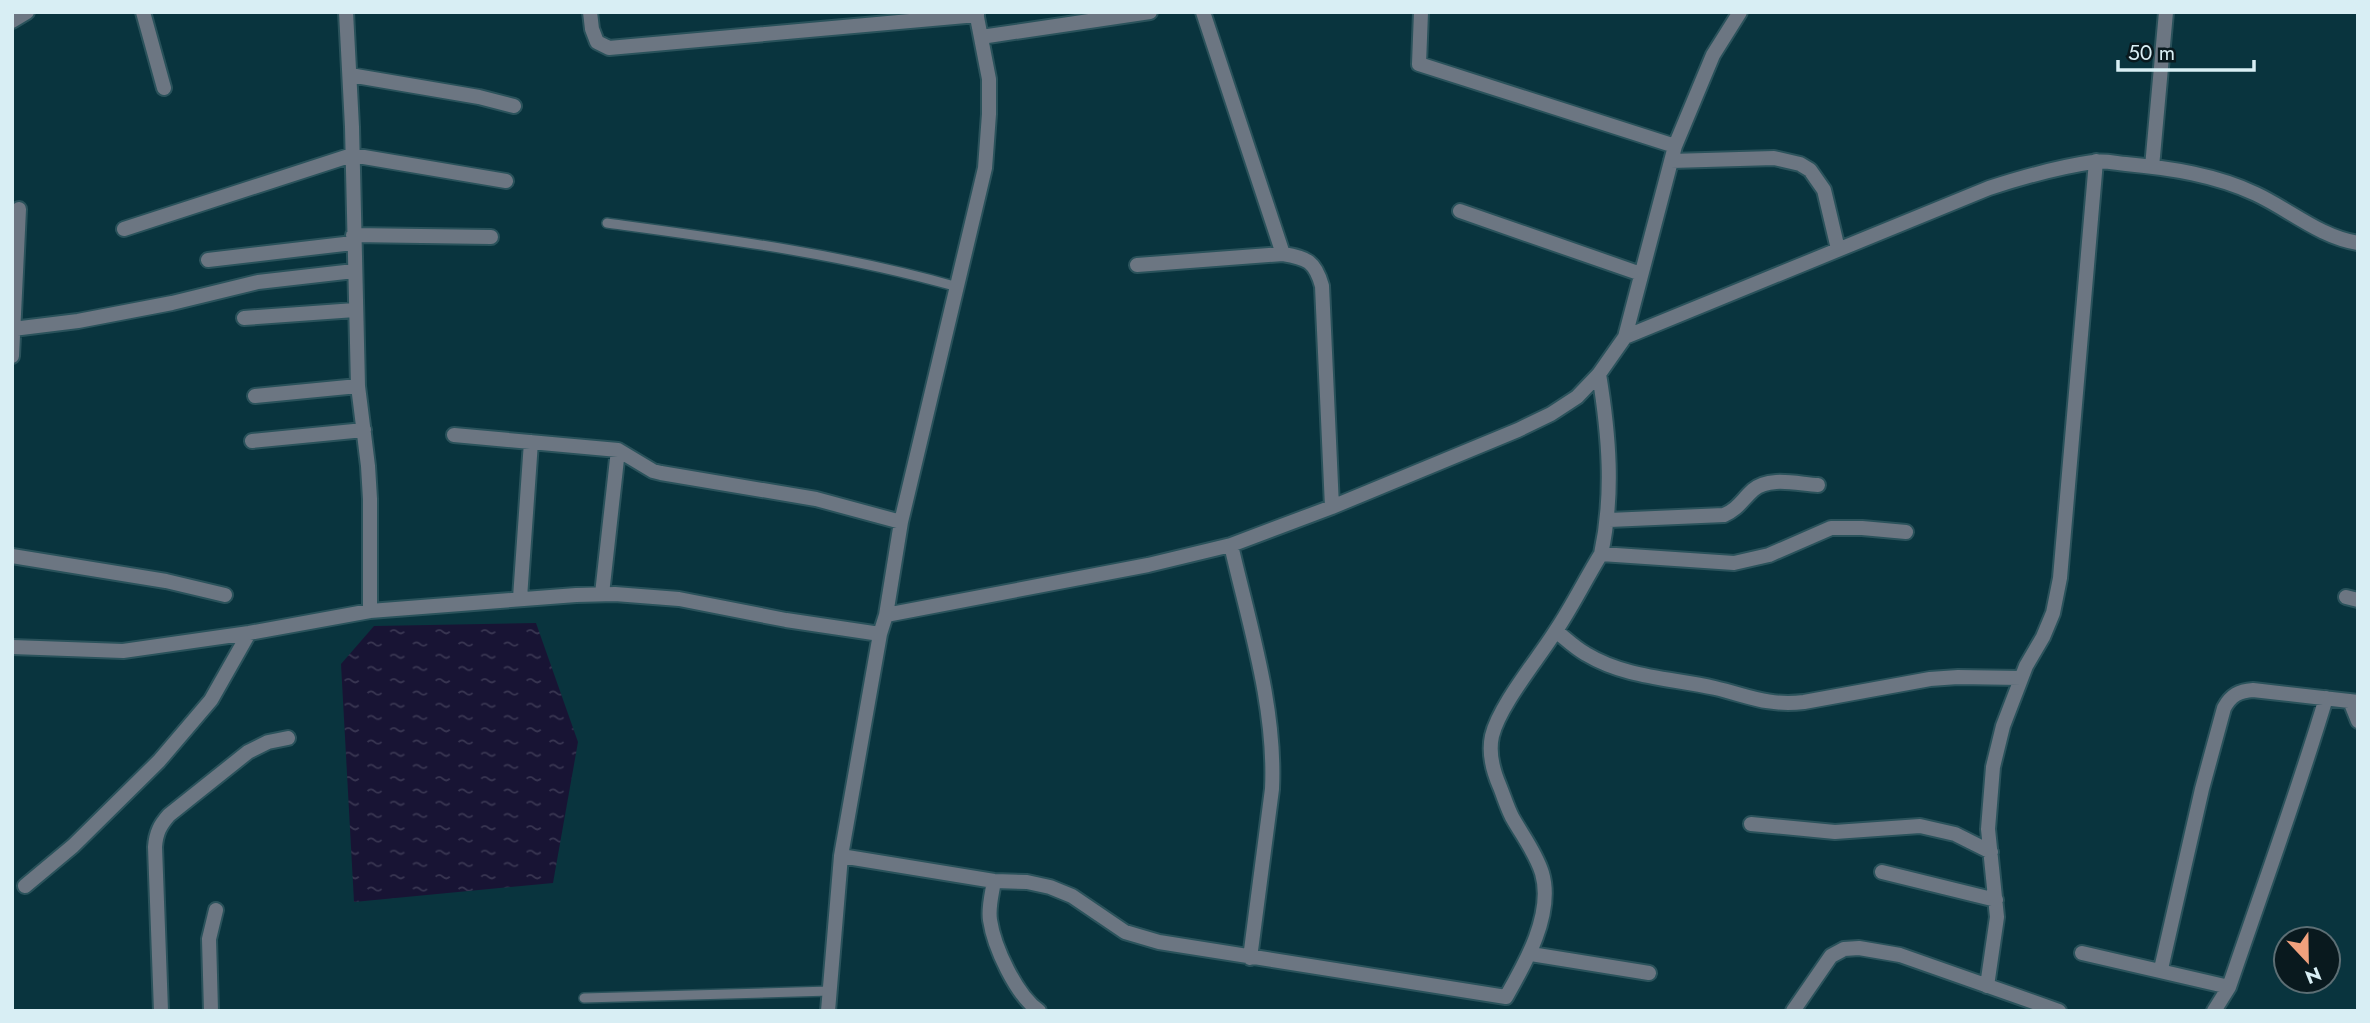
<svg xmlns="http://www.w3.org/2000/svg" width="2370" height="1023" font-family="Jost,sans-serif">
<defs>
<pattern id="water-ripples" width="26" height="14" patternUnits="userSpaceOnUse" patternTransform="scale(1.75)"><rect width="26" height="14" fill="#181434"/><path d="M2 4q2-2 4 0t4 0M15 11q2-2 4 0t4 0" fill="none" stroke="#393652"/></pattern>
</defs>
<rect width="100%" height="100%" fill="#09343e"/>
<path fill="url(#water-ripples)" d="M536 623 578 742 553 883 354 902 341 664 374 626Z"/>
<g fill="none" stroke-linecap="round" stroke-linejoin="round">
<g stroke="#2a525b" stroke-width="12">
<path id="service" d="M607 223C725 239 842 254 958 287
M584 998 830 991"/>
</g>
<g stroke="#2a525b" stroke-width="18">
<path id="minor" d="M143 12 164 88
M346 12 352 127 358 386 368 466 370 499V611
M590 12 592 29 597 42 609 48 977 15
M1203 12 1283 254
M1421 12 1419 64 1675 146
M12 21 27 12
M981 37 1150 12
M350 75 479 97 514 106
M1671 161 1774 158 1800 164 1810 170 1824 190 1838 249
M2152 167 2166 12
M1460 211 1641 274
M124 229 352 155 506 181
M353 235 491 237
M208 260 353 243
M1137 265 1283 254C1307 258 1315 261 1322 286L1332 507
M244 318 355 310
M13 329 78 321 172 303 258 282 354 271
M1625 337 1989 188C2023 177 2058 167 2093 162 2104 160 2115 163 2126 164 2170 168 2216 175 2256 194 2290 210 2320 237 2358 243
M12 356 19 209
M1599 374C1609 435 1614 494 1601 554L1734 563 1769 555 1831 528H1862L1906 532
M255 396 358 386
M454 435 618 450 653 471 661 473 816 499 901 522
M252 441 364 430
M1609 520 1724 515C1738 509 1742 500 1753 490 1769 476 1798 484 1818 485
M1231 545C1249 624 1276 707 1272 789L1250 958
M12 556 166 581 225 595
M602 594 618 450
M2346 597 2358 600
M520 598 531 442
M886 615 1148 565 1231 545 1332 507 1518 430 1551 414 1577 397 1599 374 1625 337 1675 146 1713 55 1740 12
M1556 631C1566 639 1575 648 1586 654 1626 678 1671 678 1715 688 1749 696 1767 706 1804 702L1930 679 1958 677 2021 678
M12 647 123 651 249 633 370 611 576 595 615 594 679 599 786 620 880 634
M2350 701 2358 721
M1751 824 1835 832 1920 826 1955 834 1991 852
M841 856 994 881 1027 882 1050 887 1072 896 1125 932 1159 942 1506 997C1525 964 1554 914 1542 873 1536 853 1522 835 1512 817 1507 807 1504 797 1500 787 1493 771 1488 754 1492 736 1499 706 1538 659 1555 632 1572 607 1585 580 1601 554
M1882 872 1996 900
M994 881C992 894 988 907 990 920 994 947 1016 995 1039 1011
M25 886 73 846 159 761 211 700 249 633
M2082 953 2229 987
M1531 954 1649 973
M2161 969 2202 789 2224 708C2231 695 2239 691 2253 690L2358 702
M1987 986 1997 917 1988 829 1993 767 2003 726 2026 666 2043 637 2053 613 2060 578 2096 161
M161 1011 155 847C156 833 160 825 169 815L248 752 268 742 288 738
M211 1011 209 939 216 910
M828 1011 841 856 880 634 886 615 901 522 985 168 989 114V79L976 12
M1793 1011 1831 956 1844 949 1859 948 1900 955 2059 1011
M2214 1011 2229 987C2262 890 2297 795 2326 698"/>
</g>
<use href="#service" stroke="#6c7682" stroke-width="9"/>
<use href="#minor" stroke="#6c7682" stroke-width="14"/>
</g>
<rect width="2370" height="1023" fill="none" stroke="#d8eef4" stroke-width="28"/>
<g transform="translate(2307 960) rotate(158)"><circle r="33" fill="#09191e" stroke="#5c6e74" stroke-width="2"/>
<path d="M0-5L12 26L0 18L-12 26Z" fill="#f1a17d"/>
<text y="-10" font-size="19" font-weight="bold" text-anchor="middle" fill="#d8eef4">N</text>
</g>
<path d="M2118 60v10h136v-10" fill="none" stroke="#d8eef4" stroke-width="3.5"/>
<text x="2128" y="60" font-size="21" fill="#d8eef4" stroke="#09191e" stroke-width="5" paint-order="stroke">50 m</text>
</svg>
